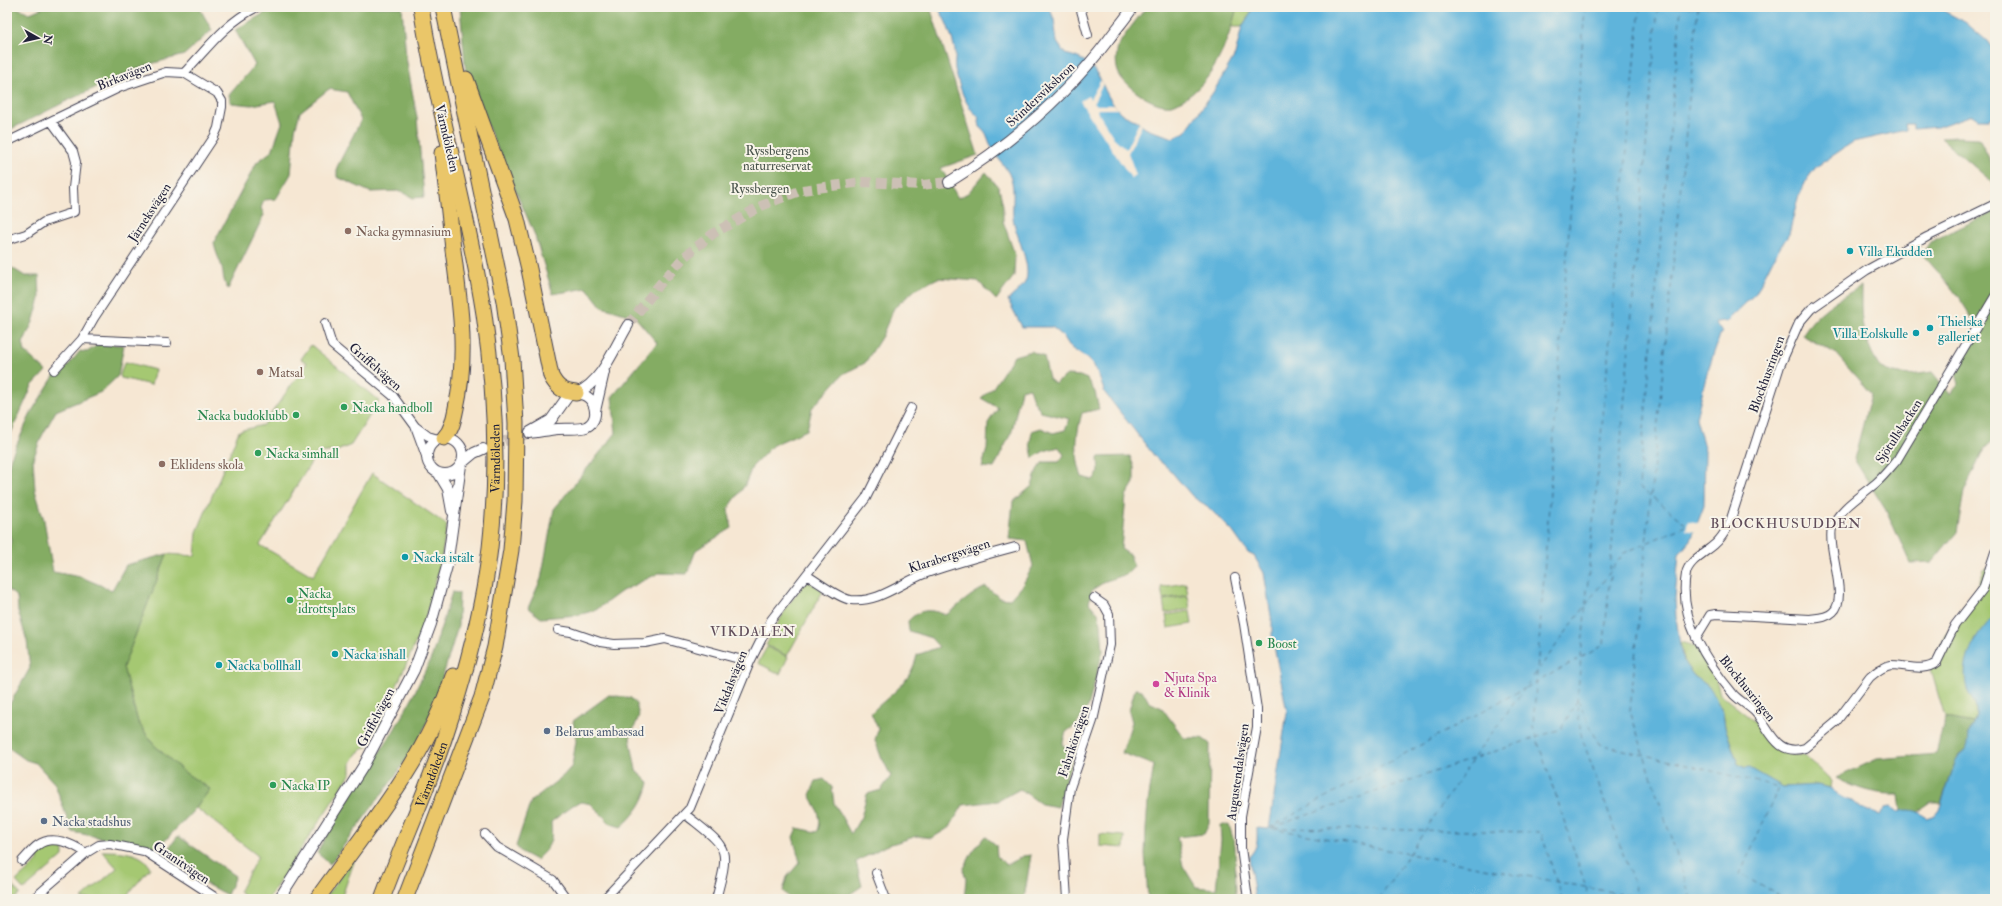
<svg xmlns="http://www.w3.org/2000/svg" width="2002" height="906" font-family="'IM FELL Double Pica',serif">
<rect width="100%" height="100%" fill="#f7f3e8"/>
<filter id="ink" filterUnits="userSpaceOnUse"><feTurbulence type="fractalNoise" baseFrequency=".025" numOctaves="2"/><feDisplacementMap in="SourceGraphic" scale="8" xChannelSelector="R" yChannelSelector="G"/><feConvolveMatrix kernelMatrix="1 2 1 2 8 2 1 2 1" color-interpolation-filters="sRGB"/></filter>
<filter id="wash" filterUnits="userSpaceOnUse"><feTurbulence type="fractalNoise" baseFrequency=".012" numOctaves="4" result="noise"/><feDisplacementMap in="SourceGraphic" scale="16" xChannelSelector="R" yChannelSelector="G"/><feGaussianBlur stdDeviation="0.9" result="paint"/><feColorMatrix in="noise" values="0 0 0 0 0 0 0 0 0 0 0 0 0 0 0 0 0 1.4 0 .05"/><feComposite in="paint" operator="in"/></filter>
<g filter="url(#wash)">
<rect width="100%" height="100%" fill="#f6e7d3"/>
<path fill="#a5c872" stroke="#647556" d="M1237 7H1254L1242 27H1231Z
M311 345 379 401 351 445 337 451 317 453 260 545 313 576 372 473 447 525 440 565 424 623 382 720 368 746 357 753 351 763V773L268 899H249L239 892 258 856 196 808 210 789 184 772 154 745 138 722 123 667 167 554 195 556 197 532 239 431 263 425 307 363 301 359Z
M126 362 155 370 151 385 121 378 120 375 124 363Z
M1995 565V614L1975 640 1967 690C1975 701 1979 709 1974 723L1945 718 1929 663 1933 660 1952 624 1977 588 1984 570Z
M806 582H810L823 591 787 656 766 645 788 605Z
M1186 583 1188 595 1163 599 1161 587Z
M1188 596 1190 609 1165 613 1163 600Z
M1190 611 1192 624 1168 628 1166 615Z
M1680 642 1695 646 1716 679 1720 694 1755 722 1769 742 1777 748 1788 754 1805 756 1831 781 1830 788 1817 785 1783 787 1738 764 1725 727 1723 712 1708 686 1694 676 1685 664Z
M767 647 788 657 780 674 758 663Z
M1100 834 1125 836 1124 848 1100 846Z
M46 846H63V856L24 890 16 881 38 861 37 850Z
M102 851C117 851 144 851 150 868L124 899H81L117 868Z
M353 860 354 862 341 899H324Z
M12 885 20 894 14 899H7V889Z"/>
<path fill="#84ac64" stroke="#536750" d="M7 7H15L30 13 44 7H199L212 30 184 55 143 66 69 100 7 131Z
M275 7H402L406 57 417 118 424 197 413 198 401 191 370 192 337 177V167L361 120 347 92 329 89 300 112 295 130 291 174 276 199 264 200 261 208 264 215 228 289C222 280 224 273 221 264 218 256 215 251 214 242L257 162 272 151 282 123 275 101 252 105 231 103 229 95 255 65 235 30Z
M460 7H930L978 155 941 168 958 198 968 193 986 172 999 188 1003 205V221L1015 255 1014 276 996 300 978 281 938 278 916 289 894 308 882 336 865 363 843 374 812 408 807 430 773 445 752 467 745 485 728 509 732 528 696 550 687 574 659 573 622 591 596 610 578 615 541 618 528 608 541 579 554 509 616 433 612 397 657 343 635 317 602 307 587 288 553 294 534 233 466 76Z
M1146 7H1237C1228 43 1212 88 1175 104 1159 111 1126 88 1119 74 1115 66 1116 55 1118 47 1121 38 1140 16 1146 7Z
M1957 137 1979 138 1995 170V188L1992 182 1941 138Z
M1995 211V439L1984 449 1964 492 1957 532 1932 562 1910 563 1887 512 1854 459 1871 394 1835 353 1802 335C1817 311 1837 300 1861 286 1861 313 1860 331 1873 355 1875 359 1877 365 1881 368 1898 377 1914 375 1932 372L1950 394 1959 384 1955 371 1978 333C1966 301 1944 279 1922 254L1930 242Z
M7 265 25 276H39L40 299 33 322 23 343 25 352 46 371 32 386 7 442Z
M99 344 124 345 118 376 101 392 56 411 42 436 33 459 35 490 44 520 53 572 81 577 112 590 126 565 167 554 123 667 138 722 154 745 184 772 210 789 196 808 155 851 147 847 72 832 55 784 36 763 26 760 9 748 7 750V709L30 668 27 641 18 611 17 597 7 589V553L9 551 11 540 7 529V473L11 457 32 411 56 373 61 374 80 351 87 352Z
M1031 351 1044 357 1049 379 1055 384 1067 375 1080 376 1087 379 1095 392 1099 409 1082 413C1076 435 1074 454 1082 477L1093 480 1099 472 1098 457 1130 456 1134 467V483L1126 496 1121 549 1130 555 1134 567 1127 574 1106 581 1092 590 1089 603 1098 613 1101 624 1103 651 1088 707 1077 724 1066 732 1062 745 1074 751 1058 807 1041 804 1020 789 998 801 963 805 950 827 932 838 917 836 885 846 856 862 862 886 843 899H790L783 891 787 877 800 862 793 837 797 828 817 832C824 820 816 806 810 795L816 781 824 779 832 787 834 803 851 834 861 817 867 794 881 790 891 776 880 754 875 740 878 729 871 713C891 693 910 685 917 655L939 647 931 638 909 631 908 621C920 608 931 609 946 615 960 605 970 594 986 587L1000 598 1010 599 1023 584 1033 566 1027 541 1009 539 1013 502 1032 486 1037 470 1043 462H1059L1064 455 1059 447 1044 451 1033 458 1030 443 1032 431 1041 428 1053 433 1065 430 1070 419 1041 412 1033 400 1029 388 1021 390 1012 431 994 468 982 467 987 449 988 423 998 408 981 398 992 389 1014 356Z
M452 592 459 593 458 626 434 706 420 738 396 775 330 864 317 853 337 816 393 732 412 698 432 656Z
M1135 689 1142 690 1149 702 1162 708 1184 738H1202L1210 744 1209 824 1204 834 1177 837 1183 866 1196 887 1216 889 1221 840 1220 825H1229L1235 845 1236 899H1148L1145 854 1146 829 1148 802 1154 765 1122 753 1132 722 1129 711Z
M609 695 631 698 636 704 639 716 630 738 636 770 649 783C645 801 635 815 621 827L611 824 591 804 582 802 573 805 551 822C553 843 550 846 536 860L521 852 516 846 531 801 563 776 572 766 576 741 573 721Z
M1945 718 1974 723 1969 733V743L1965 751 1959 755 1956 760 1941 803H1931L1918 812 1901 811 1899 794C1876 795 1857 789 1836 778L1877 759 1936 754Z
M178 836 235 876 227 895 206 884 171 855 168 849Z
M985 836 996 845 997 856 1006 865 1023 856 1031 855 1024 899H964L966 879 963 870 973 851Z"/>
<path fill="#5eb4db" stroke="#406b8b" d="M937 7H1049L1054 19 1057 42 1065 54C1107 63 1096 89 1121 113 1125 116 1130 118 1135 120 1139 123 1143 127 1147 129 1155 133 1165 134 1173 138L1185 132 1214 91 1235 55 1242 27 1254 7H1928L1942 10 1965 22 1987 41 1995 52V115L1990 119H1978L1972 115 1938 127 1913 129V124H1905L1906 130 1853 142 1816 167 1807 179 1798 198 1789 234 1774 257 1756 293 1727 321 1716 322V325L1723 331 1720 335 1707 373 1696 418 1705 451 1704 506 1691 540 1679 554 1675 598 1676 617 1681 652 1685 664 1694 676 1708 686 1714 695 1723 713 1725 727 1738 764 1745 768 1748 767 1783 787 1817 785 1830 788 1839 795 1854 801 1862 808 1879 815 1885 808 1890 807 1898 812C1907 808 1920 810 1926 818L1935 815 1939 810 1956 760C1958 755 1964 753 1966 749 1969 744 1968 740 1969 734 1970 727 1976 721 1976 714 1977 703 1970 698 1967 689 1959 660 1977 635 1995 614V899H1255L1249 857C1259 845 1257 843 1257 828L1269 829 1287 712 1272 635V622L1264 573 1254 556 1248 553 1233 532 1207 506 1193 497 1169 469 1156 458 1105 393 1097 371 1089 360 1071 348 1063 336 1052 327H1022L1008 300C1014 294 1023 288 1026 280 1031 262 1015 235 1013 217 1012 204 1015 191 1011 178 1007 168 998 159 993 150 988 142 988 132 980 127L978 116C966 108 958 84 955 69 954 63 956 56 955 50 952 37 946 18 937 7Z"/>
<path fill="#f6e7d3" d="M1101 80 1103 84 1094 102 1097 105H1114L1118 109H1098L1097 111 1114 138 1126 149 1139 123 1142 125 1128 153 1136 175 1131 178 1080 101 1088 96 1090 99Z
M1688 521 1701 523 1696 532 1686 530Z"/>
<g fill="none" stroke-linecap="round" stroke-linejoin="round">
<path stroke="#375573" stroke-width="1" stroke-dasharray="5 4" stroke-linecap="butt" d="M1585 7 1533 727 1590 899
M1610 570 1658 7
M1526 688 1604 645 1610 574
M1578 701 1599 744 1779 787 1740 874 1785 899
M1272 827 1561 729 1577 701
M1269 828 1523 689
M1271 828 1638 897
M1274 828 1541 832 1562 899
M1379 899 1475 756 1624 553 1687 525 1639 487 1681 7
M1639 899 1581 735 1577 701 1640 7
M1691 899 1630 711 1698 7"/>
</g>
</g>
<g filter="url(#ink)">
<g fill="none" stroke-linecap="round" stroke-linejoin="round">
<path stroke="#ccc0b5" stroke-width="10" stroke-dasharray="10 5" stroke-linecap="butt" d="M628 325 660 284 684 257 714 233 761 206 802 190 863 182 921 185 949 182
M490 446 530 433"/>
<g stroke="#424052" stroke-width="10">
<path id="minor" d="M1080 7 1088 35
M184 73C208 48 224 24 257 7
M7 142 121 87 166 72 184 73 217 93 222 101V107L218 128 214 137 94 318 82 339 54 370
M1995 204 1927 237 1867 270 1811 309 1799 323 1780 366 1729 525C1725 532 1721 539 1715 544 1705 553 1688 561 1686 574 1678 618 1707 663 1734 695 1740 701 1749 706 1755 712 1770 728 1775 757 1805 748L1836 722 1870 677C1876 672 1883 666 1891 665 1906 665 1924 673 1937 662L1955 625 1983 589 1995 552
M7 240 26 234 44 222 74 212 73 188 76 162 73 151 51 121
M325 323 332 345 393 396 415 426 426 456
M82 339 167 343
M416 427 428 436 438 439
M806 575C817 581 838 598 851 600 880 603 901 582 927 573 956 563 985 555 1015 547
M1235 578 1244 624 1257 709V727L1241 816V848L1248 899
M558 630 571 632 600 642 614 644 645 643 665 639 750 662
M1696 638 1710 615 1716 614 1810 619C1818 618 1827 618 1833 612 1849 598 1827 549 1832 528 1836 511 1863 494 1876 483 1884 476 1890 468 1897 460L1995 296
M685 814C728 849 731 845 716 899
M485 834 497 847 553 880 567 899
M22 861C27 856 32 849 38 845 52 834 73 844 86 853
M876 873 886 899
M33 899 86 853 99 845 110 844 144 851 218 899
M604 899 690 808 750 662 771 620 866 498 911 408
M1067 899 1063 839 1070 788 1093 721 1110 645 1109 614 1104 605 1094 598"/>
</g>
<g stroke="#424052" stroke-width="12">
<path id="tertiary" d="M949 182C1010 144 1066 96 1109 39 1117 28 1126 18 1133 7
M577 393C603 381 614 348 628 325
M595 411 604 372
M530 433C539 432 548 430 558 429 567 428 578 430 586 427 605 418 592 385 568 396L551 420 530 432
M427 456a18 18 0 1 1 36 0a18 18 0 1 1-36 0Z
M462 463 474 453 483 449
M439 474 448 489 452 511
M279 899 364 765 414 670 431 624 447 566 461 465"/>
</g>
<g stroke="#424052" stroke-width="17">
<g id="motorway">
<path d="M466 79 517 219 529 269 551 376C557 388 564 392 576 393"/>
<path d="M442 153C446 186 450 218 453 250 460 303 468 355 456 408 454 418 452 430 444 438"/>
<path d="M317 899C367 829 426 760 453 676"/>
<path id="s1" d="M382 899C402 844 427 791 445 736 461 688 475 638 484 589 500 499 497 404 484 314 468 210 437 110 421 7"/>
<path d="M405 899 482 697 495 647 511 550 515 501 516 423 512 359 504 301 443 7"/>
</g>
</g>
<use href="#minor" stroke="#fff" stroke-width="8"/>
<use href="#tertiary" stroke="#fff" stroke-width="10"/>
<use href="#motorway" stroke="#eac669" stroke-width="15"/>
</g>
</g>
<g fill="#8d6e63" stroke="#f7f3e8" stroke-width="1.5">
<circle cx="348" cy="231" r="4"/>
<circle cx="260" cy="372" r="4"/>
<circle cx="162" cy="464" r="4"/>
</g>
<g fill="#0f9aa8" stroke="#f7f3e8" stroke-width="1.5">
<circle cx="1850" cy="251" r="4"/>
<circle cx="1930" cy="328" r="4"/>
<circle cx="1916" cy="333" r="4"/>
<circle cx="405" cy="557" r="4"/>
<circle cx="335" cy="654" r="4"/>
<circle cx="219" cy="665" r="4"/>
</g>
<g fill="#2e9e5b" stroke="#f7f3e8" stroke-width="1.5">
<circle cx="344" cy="407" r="4"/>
<circle cx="296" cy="415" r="4"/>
<circle cx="258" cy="453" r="4"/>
<circle cx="290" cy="600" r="4"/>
<circle cx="1259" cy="643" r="4"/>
<circle cx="273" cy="785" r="4"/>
</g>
<circle fill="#d1479c" stroke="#f7f3e8" stroke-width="1.5" cx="1156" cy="684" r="4"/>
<g fill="#5c6f8a" stroke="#f7f3e8" stroke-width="1.5">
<circle cx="547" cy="731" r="4"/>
<circle cx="44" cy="821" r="4"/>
</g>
<g text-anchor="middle" stroke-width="4" stroke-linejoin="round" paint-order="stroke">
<g font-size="13" fill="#22223b" stroke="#f7f3e8">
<text transform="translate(124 75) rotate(-22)" y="5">Birkavägen</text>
<text transform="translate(1040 94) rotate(-43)" y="5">Svindersviksbron</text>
<text transform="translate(448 138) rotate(77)" y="5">Värmdöleden</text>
<text transform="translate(149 212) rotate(-57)" y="5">Järneksvägen</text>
<text transform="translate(376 366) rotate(41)" y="5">Griffelvägen</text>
<text transform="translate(1766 374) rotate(-70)" y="5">Blockhusringen</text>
<text transform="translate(1898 431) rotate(-57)" y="5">Sjötullsbacken</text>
<text dy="5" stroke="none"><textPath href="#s1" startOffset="458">Värmdöleden</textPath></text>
<text transform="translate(949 555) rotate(-18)" y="5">Klarabergsvägen</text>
<text transform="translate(730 682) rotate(-68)" y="5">Vikdalsvägen</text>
<text transform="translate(1748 688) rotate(51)" y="5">Blockhusringen</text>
<text transform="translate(375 717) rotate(-62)" y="5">Griffelvägen</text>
<text transform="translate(1073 741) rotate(-72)" y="5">Fabrikörvägen</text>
<text transform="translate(1237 772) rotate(-82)" y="5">Augustendalsvägen</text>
<text dy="5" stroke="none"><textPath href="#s1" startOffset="134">Värmdöleden</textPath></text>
<text transform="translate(182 862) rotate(34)" y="5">Granitvägen</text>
</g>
<g font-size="13" fill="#49544c" stroke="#f7f3e8">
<text x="777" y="155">Ryssbergens<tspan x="777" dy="15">naturreservat</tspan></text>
<text x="760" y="193">Ryssbergen</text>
</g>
<g font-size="13" fill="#785e54" stroke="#f7f3e8" text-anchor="start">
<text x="356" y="236">Nacka gymnasium</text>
<text x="268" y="377">Matsal</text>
<text x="170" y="469">Eklidens skola</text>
</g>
<g font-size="13" fill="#0d838f" stroke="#f7f3e8" text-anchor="start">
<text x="1858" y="256">Villa Ekudden</text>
<text x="1938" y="326">Thielska<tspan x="1938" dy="15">galleriet</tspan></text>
<text x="1908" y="338" text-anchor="end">Villa Eolskulle</text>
<text x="413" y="562">Nacka istält</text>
<text x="343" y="659">Nacka ishall</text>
<text x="227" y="670">Nacka bollhall</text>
</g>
<g font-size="13" fill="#27864d" stroke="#f7f3e8" text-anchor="start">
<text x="352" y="412">Nacka handboll</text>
<text x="288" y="420" text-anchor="end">Nacka budoklubb</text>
<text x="266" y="458">Nacka simhall</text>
<text x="298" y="598">Nacka<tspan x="298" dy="15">idrottsplats</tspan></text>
<text x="1267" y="648">Boost</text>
<text x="281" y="790">Nacka IP</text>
</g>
<g font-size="13" fill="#b23c85" stroke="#f7f3e8" text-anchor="start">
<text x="1164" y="682">Njuta Spa<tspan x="1164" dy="15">&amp; Klinik</tspan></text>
</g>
<g font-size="13" fill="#4e5e75" stroke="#f7f3e8" text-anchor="start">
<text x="555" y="736">Belarus ambassad</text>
<text x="52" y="826">Nacka stadshus</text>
</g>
<g font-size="14" letter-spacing="1" fill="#604d5a" stroke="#f7f3e8">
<text x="1786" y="528">BLOCKHUSUDDEN</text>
<text x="753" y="636">VIKDALEN</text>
</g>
</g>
<rect width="2002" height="906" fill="none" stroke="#f7f3e8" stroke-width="24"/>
<g transform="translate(38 38) rotate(98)" stroke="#f7f3e8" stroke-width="3" paint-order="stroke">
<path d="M0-3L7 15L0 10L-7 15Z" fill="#22223b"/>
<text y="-6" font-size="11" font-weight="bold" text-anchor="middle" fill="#22223b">N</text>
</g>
</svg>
